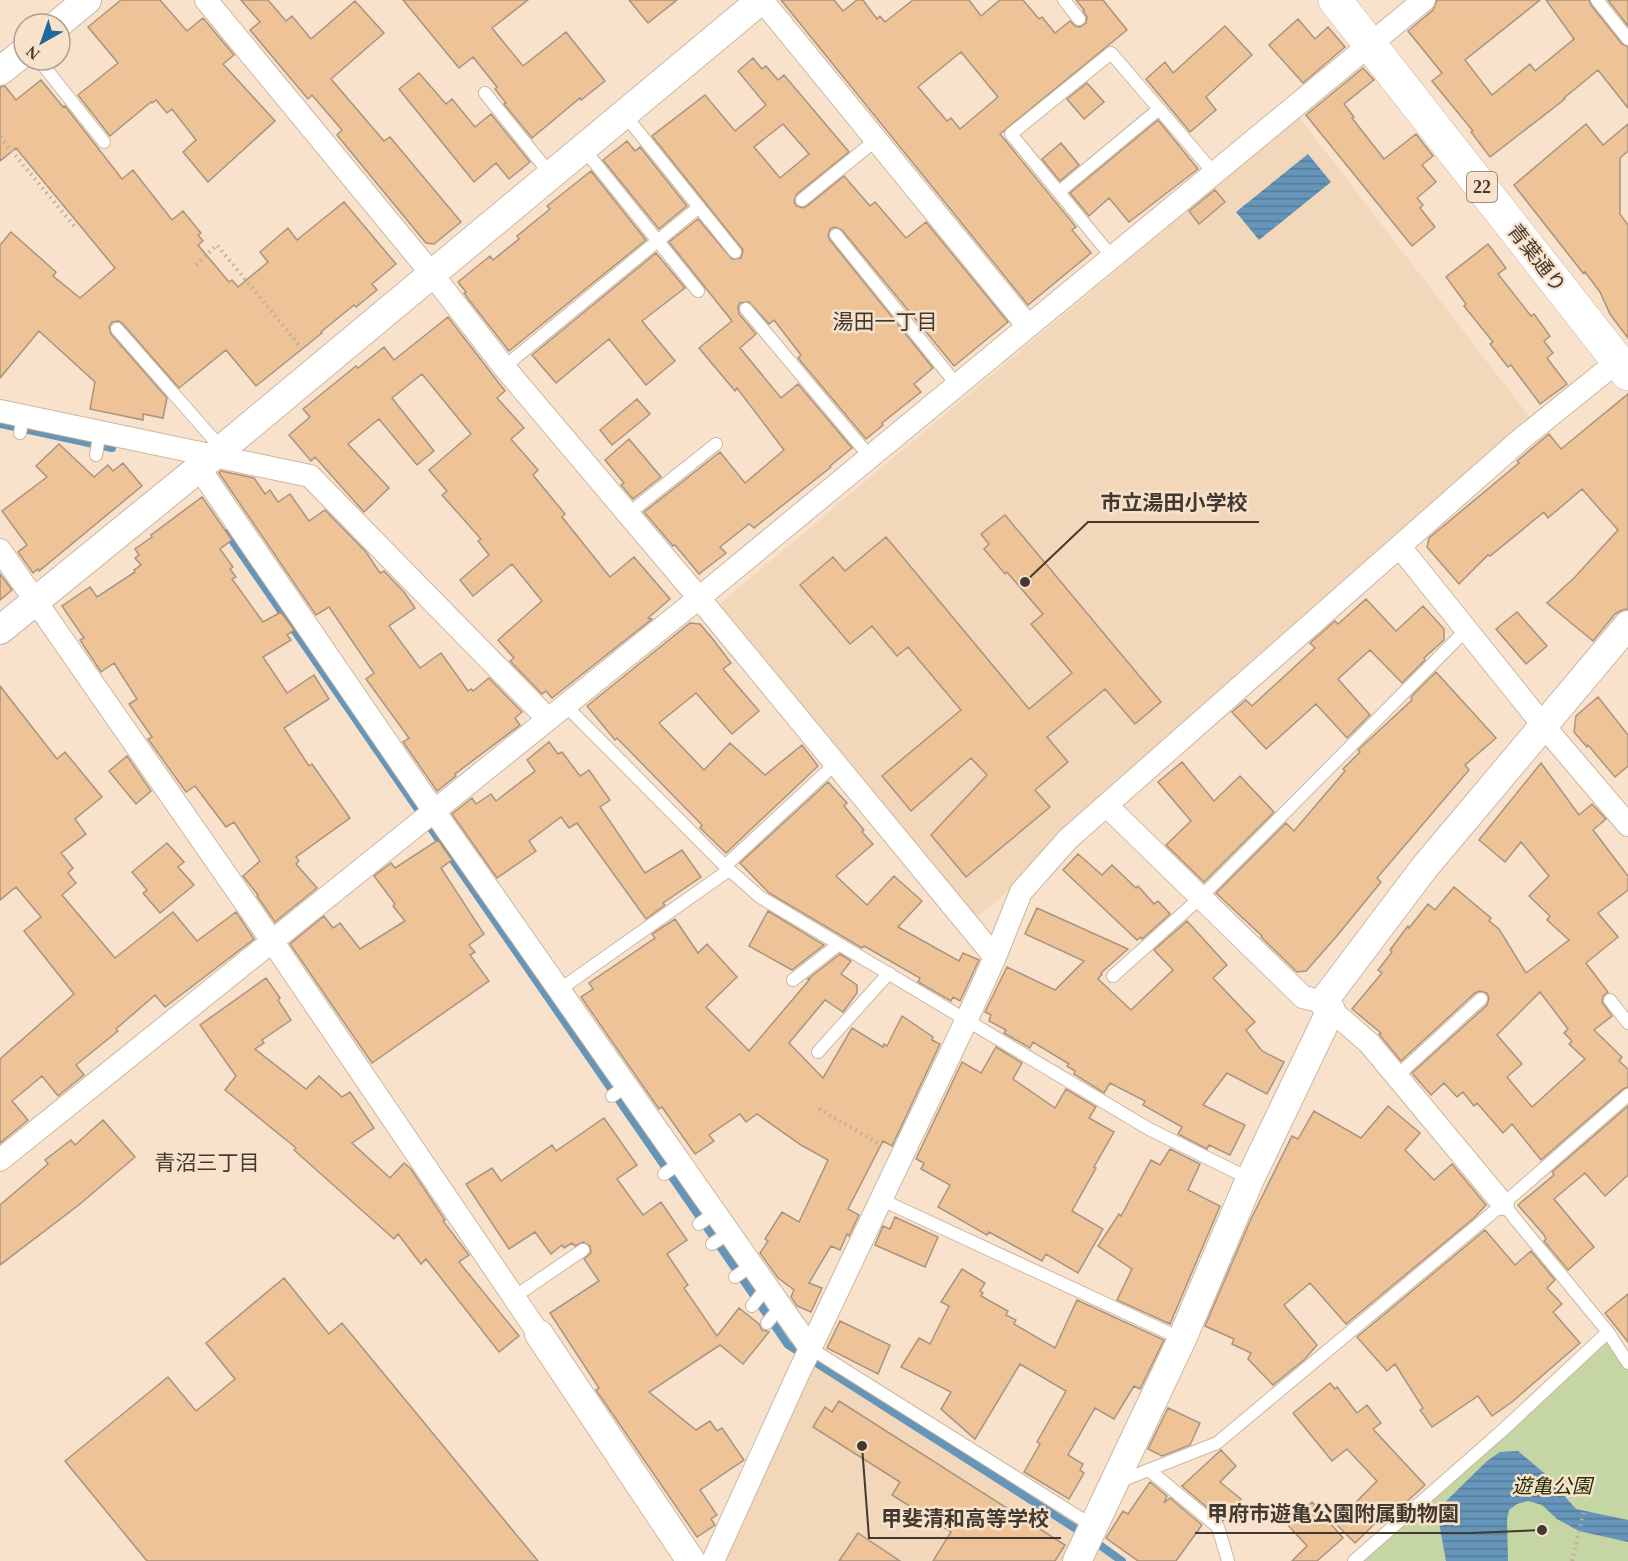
<svg xmlns="http://www.w3.org/2000/svg" width="1628" height="1561" font-family="'Times New Roman','Noto Sans JP',serif">
<defs>
<pattern id="water-rules" width="6" height="5" patternUnits="userSpaceOnUse" patternTransform="scale(1.5)"><rect width="6" height="5" fill="#6695ba"/><path d="M0 2.5h6" fill="none" stroke="#567b98"/></pattern>
</defs>
<rect width="100%" height="100%" fill="#f8e2cb"/>
<path fill="#f2d7ba" d="M1299,117L1531,419L1107,806L980,915L970,920L711,611Z
M816,1363L1076,1529L1062,1561H724Z
M1100,1544L1122,1561H1091Z"/>
<path fill="#c5d5a3" d="M1608,1332L1628,1363V1561H1354Z"/>
<path fill="url(#water-rules)" d="M1308,154L1331,182L1259,240L1236,212Z
M1518,1451L1544,1473L1576,1509L1628,1520V1542L1579,1531L1557,1519L1542,1505L1528,1501L1517,1504L1509,1510L1507,1520L1508,1561H1446L1438,1517L1443,1504L1487,1461L1500,1452Z"/>
<g fill="none" stroke-linecap="round" stroke-linejoin="round">
<path stroke="#6695ba" stroke-width="8" d="M0,424L112,448
M227,533L788,1345L1084,1534
M1094,1541L1122,1561"/>
</g>
<path fill="#edc397" stroke="#a9947f" stroke-width="1.5" fill-rule="evenodd" d="M121,0H160L187,31L203,18L234,55L223,64L275,121L208,182L183,152L196,140L172,109L167,113L156,100L152,103L151,102L110,136L78,95L118,63L88,27Z
M241,0H268L286,21L292,16L311,39L355,1L384,33L331,79L384,141L390,137L461,222L434,244L426,243L337,135L342,130L312,95L308,99L250,30L260,22Z
M403,0H528L492,28L523,66L566,32L605,81L581,100L580,98L532,138L504,104L506,103L495,89L497,87L473,57L459,68Z
M629,0H677L648,23Z
M781,0H834L843,11L857,0H863L877,19L880,16L885,22L913,0H969L981,16L1000,0H1023L1039,19L1042,17L1055,33L1070,21L1075,26L1080,27L1086,23L1087,17L1083,11L1084,10L1076,0H1103L1127,30L1000,134L1076,227L1072,230L1091,253L1028,305ZM961,52L998,97L960,129L951,118L947,121L918,87Z
M1437,0H1540L1465,60L1492,95L1530,64L1535,71L1574,39L1546,0H1589L1591,5L1622,44L1628,47V108L1598,70L1564,98L1565,99L1490,157L1471,132L1473,131L1432,81L1442,73L1408,31L1433,10Z
M1608,0H1628V26Z
M1298,19L1315,39L1328,27L1345,47L1303,83L1269,45Z
M1225,26L1252,55L1206,97L1216,110L1190,132L1146,79L1165,62L1173,73Z
M753,58L762,69L766,66L778,80L784,75L849,152L797,194L794,201L796,206L803,208L807,206L844,176L870,206L875,202L906,238L926,222L1008,322L954,366L842,230L835,227L830,229L828,236L830,240L933,368L914,384L921,392L882,423L883,425L866,439L798,358L801,355L774,320L769,324L749,302L740,303L738,307L739,314L756,334L740,348L781,398L798,384L852,448L830,466L831,467L754,528L749,524L720,547L726,553L699,574L675,545L673,546L644,512L720,452L745,483L784,450L737,388L735,391L699,348L732,321L669,242L698,219L732,259L741,258L743,250L652,136L705,95L735,131L766,105L738,71ZM783,124L809,154L780,178L754,147Z
M1363,68L1374,80L1344,104L1354,117L1352,118L1384,159L1416,134L1433,156L1422,165L1436,182L1417,198L1423,205L1420,208L1435,227L1412,246L1306,115Z
M419,73L446,104L452,99L475,127L491,114L530,162L509,179L496,163L474,182L399,89Z
M41,80L63,107L65,106L122,179L133,170L172,220L183,211L201,233L198,235L203,241L198,245L229,282L232,280L238,287L268,262L260,252L288,228L297,240L344,202L396,264L372,284L377,290L356,307L354,305L321,332L322,333L256,386L226,350L179,388L123,324L119,321L112,322L109,327L111,334L167,398L163,418L143,414V420L90,409L95,382L39,331L0,378V245L11,232L56,272L53,276L80,298L115,268L16,148L0,161V87L5,86L16,100Z
M1087,83L1104,102L1084,119L1067,99Z
M1158,120L1198,169L1129,222L1109,198L1089,216L1070,193Z
M1586,124L1603,145L1628,124V151L1620,158V214L1628,225V338L1610,314L1600,292L1585,272L1583,273L1514,185Z
M627,141L635,151L640,147L687,206L659,229L603,160Z
M1061,143L1079,165L1060,181L1042,159Z
M591,171L646,240L509,351L469,300L464,293L466,292L458,282L490,256L493,260L519,239L517,236L550,209L547,206Z
M1215,190L1225,202L1199,224L1189,211Z
M1488,244L1506,268L1498,274L1531,316L1534,314L1550,336L1544,341L1553,353L1547,358L1567,384L1540,404L1511,365L1508,367L1490,344L1493,342L1464,306L1466,304L1446,277Z
M656,253L685,288L642,321L675,361L646,385L609,339L556,383L532,355Z
M448,317L505,391L497,398L524,428L511,439L538,470L533,475L565,514L562,517L610,577L634,557L670,599L648,618L652,619L552,698L546,691L542,694L510,661L514,658L498,640L542,601L512,564L473,596L460,580L489,555L478,541L481,539L442,495L447,491L429,470L471,434L422,374L392,398L434,451L417,465L379,419L348,444L389,488L364,512L315,457L311,461L289,435L310,417L303,409L356,366L358,368L384,347L394,360Z
M1628,394V609L1622,610L1615,614L1593,641L1547,603L1575,577L1618,530L1582,489L1548,518L1544,512L1490,556L1488,555L1459,584L1427,547L1429,538L1519,463L1517,461L1549,434L1561,449Z
M637,399L650,414L612,445L600,430Z
M629,439L661,477L633,499L621,485L624,483L605,460Z
M59,444L94,477L108,465L113,471L123,463L142,486L39,571L38,569L33,573L18,552L27,545L2,511L47,477L36,466Z
M221,471L254,478L265,494L270,490L278,502L290,494L309,521L325,510L366,552L380,573L384,571L404,592L415,608L389,626L420,668L441,653L468,691L471,689L473,691L489,678L522,712L515,718L520,725L455,774L456,776L437,791L403,742L409,738L366,679L374,673L329,607L316,615L219,473Z
M202,497L232,540L220,549L233,567L230,569L236,577L232,579L263,622L281,612L294,630L287,635L291,640L263,657L287,693L314,675L329,699L284,728L309,766L312,764L350,818L296,857L299,861L296,864L317,888L275,922L257,896L258,895L243,876L260,861L234,822L226,827L195,786L186,792L148,739L152,737L129,704L137,699L114,663L101,672L80,640L84,638L62,606L90,587L97,597L135,572L134,570L141,565L135,558L139,555L135,549L152,537L151,535Z
M1005,515L1161,702L1135,724L1105,689L1047,737L1068,762L1035,790L1050,807L966,877L931,835L987,775L971,758L911,811L882,776L961,710L908,647L897,656L872,626L850,644L800,585L833,557L845,571L886,537L1029,709L1072,673L1031,624L1043,614L1007,572L1005,574L984,549L989,544L981,534Z
M0,574L12,590L0,600Z
M1366,599L1396,631L1423,606L1444,629V640L1424,658L1425,660L1402,683L1370,650L1338,679L1370,715L1347,738L1316,704L1266,749L1232,712L1246,700L1252,706L1315,648L1310,643L1335,621L1338,624Z
M1517,612L1547,646L1526,664L1496,629Z
M690,623L700,624L712,638L731,663L723,669L759,711L732,734L696,693L659,723L704,770L730,743L765,775L802,745L818,766L726,853L700,828L702,825L617,738L615,740L587,706Z
M1436,672L1496,738L1465,765L1469,770L1377,878L1381,882L1336,937L1306,971L1297,972L1261,937L1262,936L1216,893L1286,823L1294,831L1345,771L1343,769L1360,752L1358,750L1412,700L1411,698L1413,695Z
M0,686L57,759L65,752L102,797L75,819L86,834L61,853L73,868L68,873L76,883L62,895L115,958L173,912L197,941L236,912L254,939L165,1007L155,995L116,1029L118,1031L76,1065L84,1075L58,1096L42,1076L12,1101L28,1120L0,1143V1059L74,994L24,931L41,917L16,887L0,900Z
M1598,697L1628,735V766L1615,777L1588,745L1587,747L1574,732L1576,716Z
M549,742L558,754L562,752L580,776L589,770L610,800L600,807L645,873L682,850L701,877L663,903L665,905L646,919L577,823L569,828L561,817L529,841L536,851L497,878L452,814L472,798L476,804L491,794L496,801L535,771L527,760Z
M127,756L151,791L136,804L109,771Z
M1182,762L1214,801L1240,776L1274,812L1204,882L1166,845L1191,821L1158,782Z
M1541,763L1579,815L1592,804L1606,819L1593,830L1628,876V890L1598,913L1618,937L1586,963L1608,992L1603,996L1602,1002L1612,1016L1594,1030L1622,1057L1619,1061L1628,1069V1087L1623,1089L1541,1160L1512,1124L1503,1133L1477,1103L1474,1106L1463,1092L1457,1097L1444,1083L1431,1095L1412,1073L1487,1005L1489,998L1487,993L1480,991L1475,993L1401,1061L1379,1034L1381,1033L1352,1009L1382,973L1378,970L1392,952L1390,950L1408,926L1409,928L1428,904L1435,910L1454,887L1491,918L1489,921L1499,929L1526,973L1569,940L1547,920L1550,916L1529,896L1549,876L1521,842L1505,862L1479,840ZM1540,992L1568,1029L1564,1033L1572,1041L1569,1044L1585,1059L1532,1107L1507,1077L1522,1064L1497,1035Z
M828,782L847,803L844,806L864,830L862,832L873,844L836,876L867,905L894,876L922,901L898,927L959,961L963,953L979,960L960,1001L953,997L951,1001L918,982L920,978L864,946L862,948L769,893L740,863Z
M438,840L452,860L441,868L484,934L469,945L475,952L470,955L489,981L372,1063L290,944L324,916L333,928L340,923L360,949L405,921L393,906L395,904L374,876L391,863L395,868Z
M167,843L184,862L178,867L194,885L160,913L143,893L147,890L132,872Z
M1078,854L1102,875L1112,865L1136,888L1138,886L1154,904L1158,901L1170,914L1142,939L1141,937L1137,940L1063,870Z
M1037,908L1128,949L1101,973L1102,974L1098,979L1131,1010L1173,970L1154,950L1187,921L1227,965L1213,978L1255,1022L1246,1030L1262,1051L1284,1062L1267,1094L1227,1073L1203,1105L1245,1125L1230,1155L1209,1145L1207,1149L1178,1134L1182,1127L1143,1105L1145,1101L1110,1083L1104,1093L1074,1074L1075,1071L1067,1066L1069,1064L1033,1042L1030,1048L1004,1033L1006,1030L989,1021L991,1015L985,1012L1007,967L1055,990L1084,961L1025,934Z
M768,911L824,945L792,970L749,946Z
M675,919L698,953L707,944L737,977L706,1007L749,1051L810,979H808L840,954L851,961L841,974L857,985V993L843,1012L825,1000L789,1043L823,1078L852,1028L883,1047L884,1044L887,1046L902,1016L933,1037L932,1040L940,1044L892,1146L883,1141L848,1209L859,1215L849,1236L847,1234L840,1250L831,1246L809,1283L822,1288L811,1312L797,1306L791,1297L794,1290L778,1278L760,1253L768,1241L765,1239L782,1212L799,1222L828,1160L801,1145L757,1114L746,1122L740,1114L709,1135L714,1141L695,1154L662,1107L659,1109L581,997L593,989L589,983L655,938L652,934Z
M266,978L280,998L278,1000L291,1020L262,1040L264,1043L255,1049L306,1089L319,1076L342,1097L350,1092L374,1128L352,1143L390,1178L404,1163L411,1169L445,1220L443,1221L469,1255L459,1262L519,1336L499,1352L426,1259L421,1264L398,1234L394,1239L294,1150L296,1148L225,1090L236,1076L200,1025Z
M996,1047L1022,1063L1013,1079L1055,1108L1066,1089L1096,1107L1089,1118L1114,1132L1094,1167L1096,1168L1072,1211L1103,1229L1078,1273L1046,1254L1042,1261L989,1232L987,1235L938,1207L950,1185L921,1169L924,1163L916,1159L962,1062L981,1073Z
M1388,1106L1420,1133L1405,1150L1434,1180L1452,1164L1486,1205L1474,1218L1346,1324L1310,1283L1284,1305L1317,1345L1305,1359L1273,1385L1248,1359L1251,1353L1232,1344L1234,1339L1205,1326L1250,1221L1292,1136L1298,1139L1314,1111L1361,1138Z
M1628,1106V1175L1605,1196L1585,1173L1554,1199L1594,1247L1568,1270L1544,1241L1546,1239L1544,1235L1518,1205L1554,1175L1552,1172Z
M604,1118L637,1165L617,1179L643,1215L661,1202L687,1240L667,1254L688,1285L684,1288L717,1336L739,1308L759,1324L762,1330L769,1332L743,1364L720,1345L649,1392L696,1430L710,1421L717,1431L722,1428L744,1460L700,1490L717,1515L711,1519L715,1525L697,1537L596,1390L599,1388L550,1313L599,1281L584,1259L591,1253L590,1246L583,1242L575,1246L572,1243L564,1248L562,1245L551,1254L535,1232L509,1249L466,1184L492,1168L501,1181L552,1145L556,1151Z
M103,1120L135,1157L80,1204L0,1265V1205L48,1164L45,1160L71,1140L75,1145Z
M1170,1149L1200,1164L1188,1190L1220,1206L1170,1324L1117,1300L1132,1269L1098,1246L1119,1214L1121,1216L1151,1160L1160,1165Z
M895,1217L938,1237L925,1267L875,1245L883,1226L890,1229Z
M1485,1230L1515,1265L1531,1251L1555,1280L1547,1288L1562,1304L1553,1312L1580,1343L1512,1402L1492,1416L1478,1396L1432,1427L1420,1410L1423,1408L1395,1364L1387,1371L1357,1337Z
M962,1269L985,1283L980,1291L983,1293L981,1296L1008,1311L1006,1315L1016,1320L1014,1324L1055,1348L1077,1300L1164,1340L1140,1389L1134,1386L1114,1419L1095,1408L1068,1455L1083,1464L1080,1470L1084,1473L1069,1499L1024,1472L1040,1444L1037,1442L1066,1391L1020,1364L975,1439L941,1409L951,1392L901,1367L919,1338L930,1344L949,1306L941,1302Z
M284,1278L329,1334L342,1323L538,1561H147L65,1461L168,1377L196,1411L235,1379L206,1343Z
M1628,1294V1342L1605,1313Z
M840,1321L890,1345L878,1374L827,1348Z
M1330,1383L1335,1389L1337,1387L1357,1413L1367,1405L1381,1423L1373,1429L1425,1485L1401,1507L1397,1502L1355,1543L1335,1523L1377,1481L1347,1449L1332,1461L1293,1413Z
M839,1401L1065,1545L1055,1561H933L951,1532L892,1495L900,1482L813,1427L825,1407L832,1412Z
M1168,1408L1200,1423L1190,1445L1162,1456L1148,1449Z
M1221,1450L1236,1466L1220,1482L1241,1499L1223,1521L1182,1486Z
M1150,1482L1167,1496L1164,1503L1170,1498L1202,1525L1176,1561H1138L1106,1538L1123,1511L1128,1514Z
M1312,1502L1343,1538L1317,1561H1292L1307,1546L1287,1524Z
M858,1533L900,1561H839Z"/>
<g fill="none" stroke-linecap="round" stroke-linejoin="round">
<defs>
<path id="service" d="M1064,0L1079,19
M1597,0L1628,39
M39,60L104,142
M485,93L551,175
M624,114L735,252
M583,148L698,291
M1059,192L1159,109
M802,200L876,140
M836,235L957,385
M1112,257L1011,134L1111,53L1214,173
M746,309L870,457
M117,329L222,449
M504,367L699,207
M20,433L23,416
M96,455L100,431
M628,514L716,444
M565,705L725,866L760,897L1149,1129L1250,1179
M725,866L835,764
M1113,976L1200,898L1466,630
M793,980L839,944
M559,990L729,870
M1610,1000L1628,1023
M818,1052L889,973
M1397,1076L1481,999
M612,1096L626,1086
M664,1174L680,1163
M882,1200L1182,1339
M1503,1204L1608,1332L1628,1363
M699,1224L715,1213
M712,1244L729,1233
M735,1277L752,1265
M514,1297L583,1250
M752,1306L767,1287
M767,1323L781,1306
M810,1348L1093,1526
M1149,1470L1218,1527L1228,1561
M1118,1482L1217,1443L1503,1204L1628,1095
M1354,1561L1504,1429L1608,1332"/>
<path id="minor" d="M206,0L432,274L504,367L699,598L995,957
M762,0L1028,326
M0,411L310,476L548,719
M199,468L434,811L810,1348
M1400,547L1543,725L1628,825
M0,550L272,941L539,1334
M1107,806L1303,997L1323,1002
M1331,1010L1369,1043L1503,1204
M0,1160L699,598L1424,0
M713,1561L799,1372L967,1019L995,957L1021,892L1068,839L1520,440L1618,361"/>
<path id="tertiary" d="M58,24L87,0
M0,71L24,52
M0,630L199,468L761,0
M539,1334L691,1561
M1077,1561L1182,1339L1250,1179L1331,1010L1323,1002L1424,868L1628,625"/>
<path id="primary" d="M1335,0L1628,374"/>
</defs>
<use href="#service" stroke="#cdb7a1" stroke-width="14"/>
<use href="#minor" stroke="#cdb7a1" stroke-width="24"/>
<use href="#tertiary" stroke="#cdb7a1" stroke-width="30"/>
<use href="#primary" stroke="#cdb7a1" stroke-width="34"/>
<path stroke="#beac9a" stroke-width="4" stroke-dasharray="1.5 4.5" stroke-linecap="butt" d="M0,137L75,227
M196,265L217,245L303,350
M819,1109L881,1145
M1572,1561L1584,1510"/>
<use href="#service" stroke="#fff" stroke-width="12"/>
<use href="#minor" stroke="#fff" stroke-width="22"/>
<use href="#tertiary" stroke="#fff" stroke-width="28"/>
<use href="#primary" stroke="#fff" stroke-width="33"/>
</g>
<g text-anchor="middle" dominant-baseline="central" stroke-width="5" stroke-linejoin="round" paint-order="stroke">
<rect fill="#f8e2cb" stroke="#796c5e" stroke-width="1.5" x="1467" y="172" width="30" height="30" rx="4.5"/>
<g font-size="18" font-weight="bold" fill="#423930">
<text x="1482" y="187">22</text>
</g>
<g font-size="20" fill="#423930" stroke="#f8e2cb">
<text transform="translate(1537 258) rotate(52)">青葉通り</text>
</g>
<g font-size="20" font-style="italic" fill="#242d04" stroke="#f8e2cb">
<text x="1552" y="1486">遊亀公園</text>
</g>
<g font-size="21" fill="#423930" stroke="#f8e2cb">
<text x="885" y="322">湯田一丁目</text>
<text x="207" y="1163">青沼三丁目</text>
</g>
</g>
<path fill="none" stroke="#423930" stroke-width="2" d="M1025 582L1088 522H1259M1542 1530L1471 1533H1195M862 1446L869 1538H1061"/>
<g fill="#423930" stroke="#f8e2cb" stroke-width="2">
<circle cx="1025" cy="582" r="6"/>
<circle cx="1542" cy="1530" r="6"/>
<circle cx="862" cy="1446" r="6"/>
</g>
<g font-size="21" text-anchor="middle" font-weight="bold" fill="#423930" stroke="#f8e2cb" stroke-width="5" stroke-linejoin="round" paint-order="stroke">
<text x="1174" y="510">市立湯田小学校</text>
<text x="1333" y="1521">甲府市遊亀公園附属動物園</text>
<text x="965" y="1526">甲斐清和高等学校</text>
</g>
<g transform="translate(42 42) rotate(220)"><circle r="28" fill="#f8e2cb" stroke="#af9e8d" stroke-width="1.5"/>
<path d="M0-4.5L10 22L0 15L-10 22Z" fill="#1f699c"/>
<text y="-9" font-size="16" font-weight="bold" text-anchor="middle" fill="#423930">N</text>
</g>
</svg>
